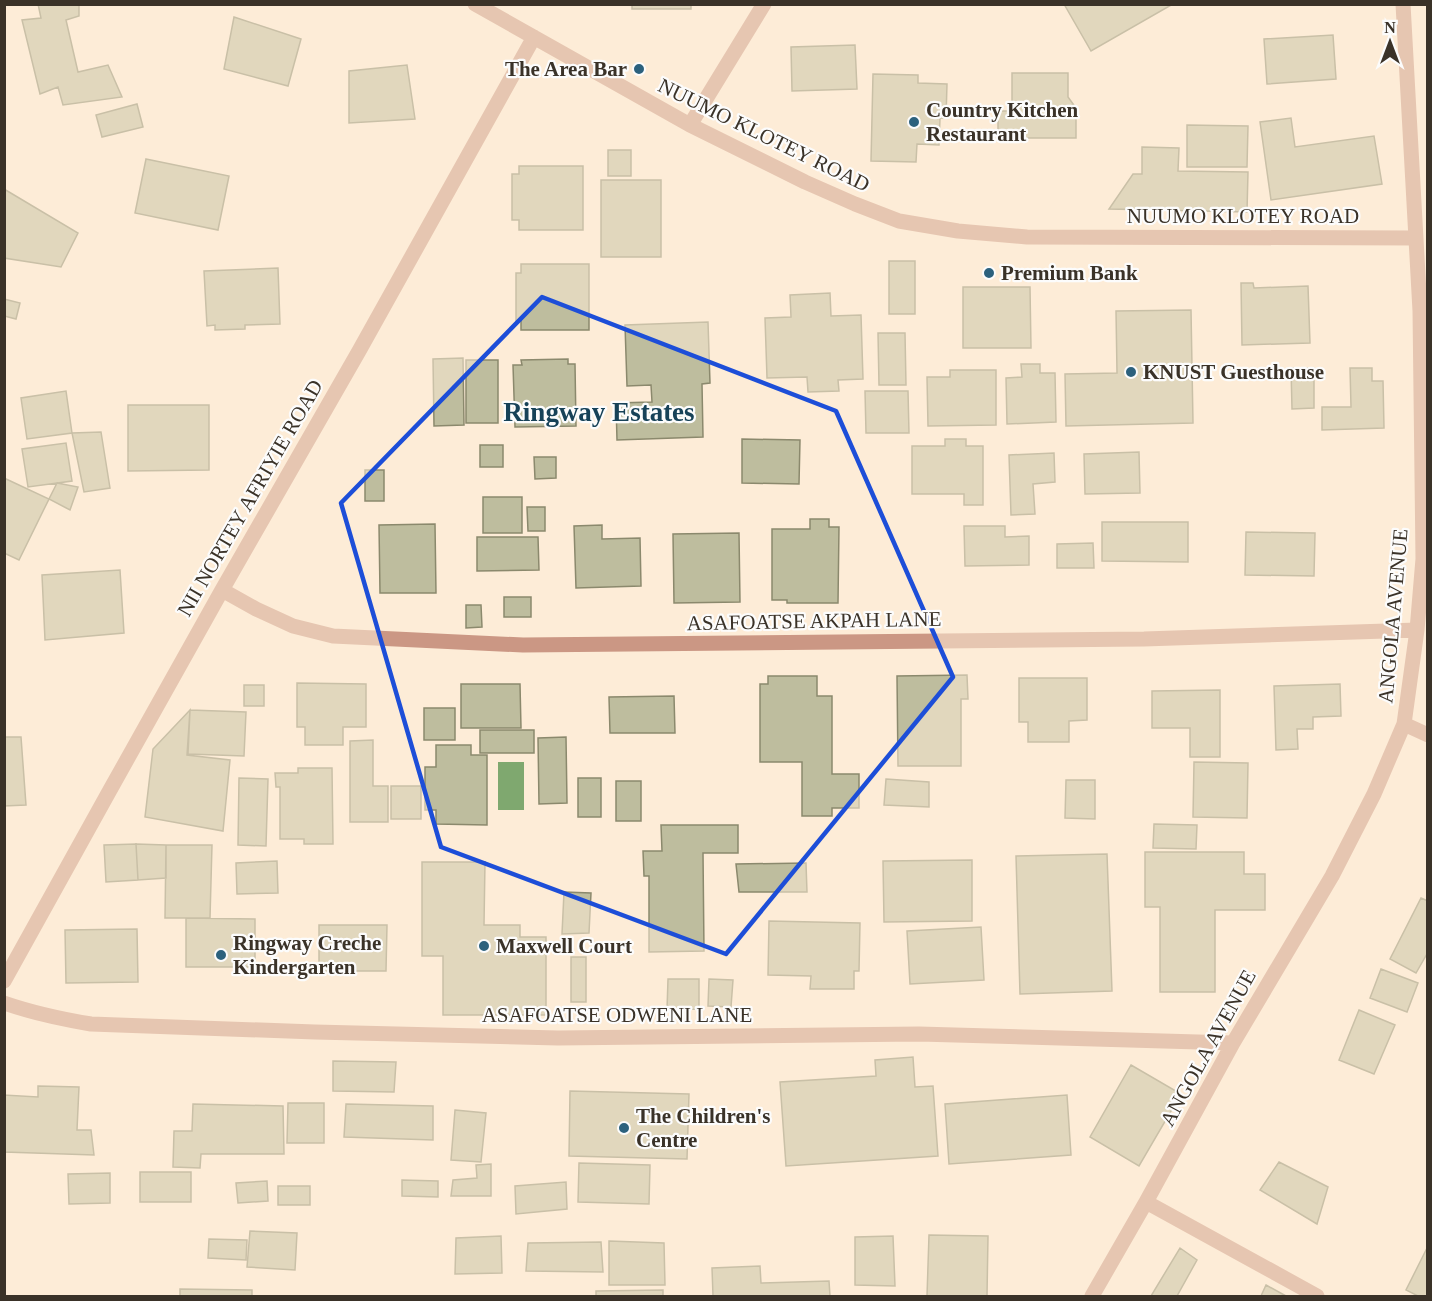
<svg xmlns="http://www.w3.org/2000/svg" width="1432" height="1301" font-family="'Times New Roman',serif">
<rect width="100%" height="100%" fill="#fdecd7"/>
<path fill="#7fa86f" d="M498,762H524V810H498Z"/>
<path fill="#bebd9e" stroke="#8b896d" stroke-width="1.5" d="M38,4H79V16L66,20L78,72L108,65L122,97L63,105L58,87L40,94L22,20L41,18Z
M632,4H691V9H632Z
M1064,4H1173L1091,51Z
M234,17L301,39L288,86L224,69Z
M1333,35L1336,79L1267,84L1264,39Z
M855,45L857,89L792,91L791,47Z
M407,65L415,119L349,123V71Z
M1012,73H1068V97L1076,108V138H1016V132H998V111H1012Z
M873,74L918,75V83L947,84L946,118H940L939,145L917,144L916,162L871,161Z
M137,104L143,127L102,137L96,115Z
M1291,118L1295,147L1374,136L1382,184L1271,200L1260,122Z
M1187,125L1248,126L1247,167H1187Z
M1142,147L1179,148L1178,171L1248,172L1247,212L1109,209L1133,174H1142Z
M608,150H631V176H608Z
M146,159L229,176L218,230L135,213Z
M519,166H583V230H519V220H512V174H519Z
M601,180H661V257H601Z
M4,189L78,233L61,267L4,258Z
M889,261H915V314H889Z
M521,264H589V330H521V321H516V273H521Z
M278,268L280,324L245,325V329L215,330V325L207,326L204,271Z
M1241,283H1253L1254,288L1308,286L1310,343L1242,345Z
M963,287H1030L1031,348H963Z
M830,293L831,316L861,315L863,379L838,380L839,391L808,392L807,377L767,378L765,318L791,317L790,295Z
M4,299L20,303L16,319L4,316Z
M1191,310L1193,423L1066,426L1065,374L1117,373L1116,311Z
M708,322L710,383L702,384L703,437L617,440L616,403L652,402L651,385L627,386L625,325Z
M878,333H905L906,385H879Z
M463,358L464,425L434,426L433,359Z
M568,359V364H575L576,426L515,427L513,365H522L521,360Z
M466,360H498V423H466Z
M1021,364H1040V373H1055L1056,422L1007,424L1006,378L1022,377Z
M1291,368H1314V408L1292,409Z
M1350,368H1372V381H1383L1384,428L1322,430V407H1351Z
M950,370H996V425L928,426L927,377H950Z
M66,391L72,433L27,439L21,398Z
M865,391H908L909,433H866Z
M128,405H209V470L128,471Z
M101,432L110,488L84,492L72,433Z
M742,439L800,440L799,484L742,483Z
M945,439H966V446H983V505H964V494H912V446H945Z
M66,443L72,481L28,487L22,449Z
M480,445H503V467H480Z
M1139,452L1140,493L1085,494L1084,454Z
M1054,453L1055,482L1033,484L1035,514L1011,515L1009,455Z
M534,457H556V478L535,479Z
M365,470H384V501H365Z
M4,478L49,499L19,560L4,553Z
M57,483L78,487L70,510L49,499Z
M483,497H522V533H483Z
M527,507H545V531H528Z
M810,519H829V527H839L838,603H787V600H772V529H810Z
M1102,522H1188V562L1102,561Z
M435,524L436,593H380L379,525Z
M602,525V539L640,538L641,586L576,588L574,526Z
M964,526H1005V537L1029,536V565L965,566Z
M1246,532L1315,533L1314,576L1245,575Z
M739,533L740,602L674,603L673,534Z
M477,537H538L539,570L477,571Z
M1093,543L1094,568H1057V544Z
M120,570L124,633L45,640L42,575Z
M504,597H531V617H504Z
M466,605H481L482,627L466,628Z
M967,675L968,699H961V766H898L897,676Z
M768,676H817V696H832V774H859V808H832V816H802V762H760V684H768Z
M1019,678H1087V720L1069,721V742H1028V722H1019Z
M297,683L366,684V727H343V745H305V727H297Z
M461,684H520L521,728H461Z
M1340,684L1341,716L1313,717V729H1297L1298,749L1276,750L1274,686Z
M244,685H264V706H244Z
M1220,690V757H1190V728H1152V691Z
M674,696L675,733H610L609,697Z
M424,708H455V740H424Z
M190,710L187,755L230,760L223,831L145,817L153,749Z
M190,710L246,712L244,756L188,754Z
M480,730H534V753H480Z
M4,737H21L26,805L4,806Z
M566,737L567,803L539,804L538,738Z
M373,740V786H388V822H350V741Z
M436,745H471V755H487V825L436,824V810H425V767H436Z
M1194,762L1248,763L1247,818L1193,817Z
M298,768H332L333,844H304V839H280V787H276L275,773H298Z
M239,778L268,779L266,846L238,845Z
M578,778H601V817H578Z
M886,779L929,782V807L884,805Z
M1066,780H1095V819L1065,818Z
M616,781H641V821H616Z
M391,786H421V819H391Z
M1154,824L1197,825L1196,849L1153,848Z
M661,825H738V853H703L704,951L649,952V876H644L643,851H662Z
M136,844L166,845V878L138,880Z
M136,844L138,880L106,882L104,845Z
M166,845H212L210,918H165Z
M1145,852H1244V874H1265V910H1215V992H1160V907H1145Z
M1107,854L1112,991L1020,994L1016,856Z
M972,860V921L884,922L883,861Z
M277,861L278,893L237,894L236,863Z
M422,862H485L484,925H520V937H546V1015H443V956H422Z
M806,863L807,892H739L736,864Z
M564,892L591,893L589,933L562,934Z
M1421,898L1428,901V952L1416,973L1390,959Z
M186,918L255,919V967H186Z
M769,921L860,923L859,971H854V989H810L811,976L768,975Z
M319,925H387L386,971H319Z
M981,927L984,980L910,984L907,931Z
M137,929L138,982L66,983L65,930Z
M571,957H586V1002H571Z
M1381,969L1418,983L1407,1012L1370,998Z
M668,979H699V1009L667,1010Z
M709,979L733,980L731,1007L708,1006Z
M1359,1010L1395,1025L1374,1074L1339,1060Z
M913,1057L915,1087L933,1086L938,1156L786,1166L780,1082L876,1076L875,1060Z
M333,1061L396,1062L394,1092L333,1091Z
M1131,1065L1181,1094L1139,1166L1090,1137Z
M38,1086L79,1087L77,1130H91L94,1155L4,1152V1095L38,1097Z
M570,1091L689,1094L687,1159L569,1156Z
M1067,1095L1071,1155L949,1164L945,1104Z
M288,1103H324V1143H287Z
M193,1104L283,1106L284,1154H201L200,1168L173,1167L174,1131H192Z
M346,1104L433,1106V1140L344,1137Z
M455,1110L486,1113L481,1162L451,1160Z
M1279,1162L1328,1187L1317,1224L1260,1190Z
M579,1163L650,1165L649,1204L578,1202Z
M491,1164V1196H451L453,1180L477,1178L476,1165Z
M140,1172H191V1202H140Z
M110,1173V1203L69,1204L68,1174Z
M402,1180L438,1181V1197L402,1196Z
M267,1181L268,1201L238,1203L236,1183Z
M566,1182L567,1209L516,1214L515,1186Z
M278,1186H310V1205H278Z
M250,1231L297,1233L295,1270L247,1267Z
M929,1235L988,1236L987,1296H927Z
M501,1236L502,1273L455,1274L456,1238Z
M893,1236L895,1286L855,1285V1237Z
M209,1239L247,1240L246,1260L208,1258Z
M609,1241L664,1243L665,1285H609Z
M601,1242L603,1272L526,1271L528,1243Z
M1428,1246V1296H1418L1406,1290Z
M1180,1248L1197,1260L1177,1296H1151Z
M760,1266L761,1283L829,1281L830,1296H713L712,1268Z
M1266,1285L1286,1296H1261Z
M180,1289L252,1290V1296H180Z
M663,1290V1296H596V1291Z"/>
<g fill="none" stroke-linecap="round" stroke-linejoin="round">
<path stroke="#cb9784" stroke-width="15" d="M475,4L690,125L805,182L855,204L899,221L958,231L1027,237L1416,238
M690,125L764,4
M222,590L256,609L293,626L333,636L523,645L1144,639L1417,630
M1404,724L1428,735
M4,981L110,790L222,590L359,351L534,37
M4,1003C33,1013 61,1019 91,1024L315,1032L558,1038L919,1034L1233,1043
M1146,1202L1317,1296
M1092,1296L1146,1202L1233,1043L1332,876L1374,794L1404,724L1417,630L1423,559L1420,311L1403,4"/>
</g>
<path d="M0 0H1432V1301H0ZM542,297L836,411L953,677L726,954L441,847L341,503Z" fill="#fdecd7" fill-opacity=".55" fill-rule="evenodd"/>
<path fill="none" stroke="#1d4ed8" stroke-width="4.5" stroke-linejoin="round" d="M542,297L836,411L953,677L726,954L441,847L341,503Z"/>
<g fill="#2c617d" stroke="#fcfcfc" stroke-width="2">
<circle cx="639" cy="69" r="6"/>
<circle cx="914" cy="122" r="6"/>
<circle cx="989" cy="273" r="6"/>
<circle cx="1131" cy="372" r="6"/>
<circle cx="484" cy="946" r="6"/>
<circle cx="221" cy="955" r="6"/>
<circle cx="624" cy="1128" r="6"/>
</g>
<g text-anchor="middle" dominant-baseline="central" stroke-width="4.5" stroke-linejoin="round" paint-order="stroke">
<g font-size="21" font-weight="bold" fill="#3a3228" stroke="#fcfcfc" text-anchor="start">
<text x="627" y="69" text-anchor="end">The Area Bar</text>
<text x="926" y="110">Country Kitchen<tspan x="926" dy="24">Restaurant</tspan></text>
<text x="1001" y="273">Premium Bank</text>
<text x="1143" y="372">KNUST Guesthouse</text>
<text x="233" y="943">Ringway Creche<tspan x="233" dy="24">Kindergarten</tspan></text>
<text x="496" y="946">Maxwell Court</text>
<text x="636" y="1116">The Children's<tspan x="636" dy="24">Centre</tspan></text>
</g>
<g font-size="21" fill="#3a3228" stroke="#fcfcfc">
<text transform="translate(764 135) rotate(26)">NUUMO KLOTEY ROAD</text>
<text x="1243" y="216">NUUMO KLOTEY ROAD</text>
<text transform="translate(250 498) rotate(-60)">NII NORTEY AFRIYIE ROAD</text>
<text transform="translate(1393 616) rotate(-85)">ANGOLA AVENUE</text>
<text transform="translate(814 621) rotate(-1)">ASAFOATSE AKPAH LANE</text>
<text x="617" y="1015">ASAFOATSE ODWENI LANE</text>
<text transform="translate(1208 1048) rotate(-61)">ANGOLA AVENUE</text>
</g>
<g font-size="27" font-weight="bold" fill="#174258" stroke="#fcfcfc">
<text x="599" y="412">Ringway Estates</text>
</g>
</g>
<rect width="1432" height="1301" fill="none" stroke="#3a3228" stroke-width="12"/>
<g transform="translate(1390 42)" stroke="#fcfcfc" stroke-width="4.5" paint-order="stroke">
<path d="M0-4.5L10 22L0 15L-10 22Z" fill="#3a3228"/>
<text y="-9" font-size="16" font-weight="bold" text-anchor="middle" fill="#3a3228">N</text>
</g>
</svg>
